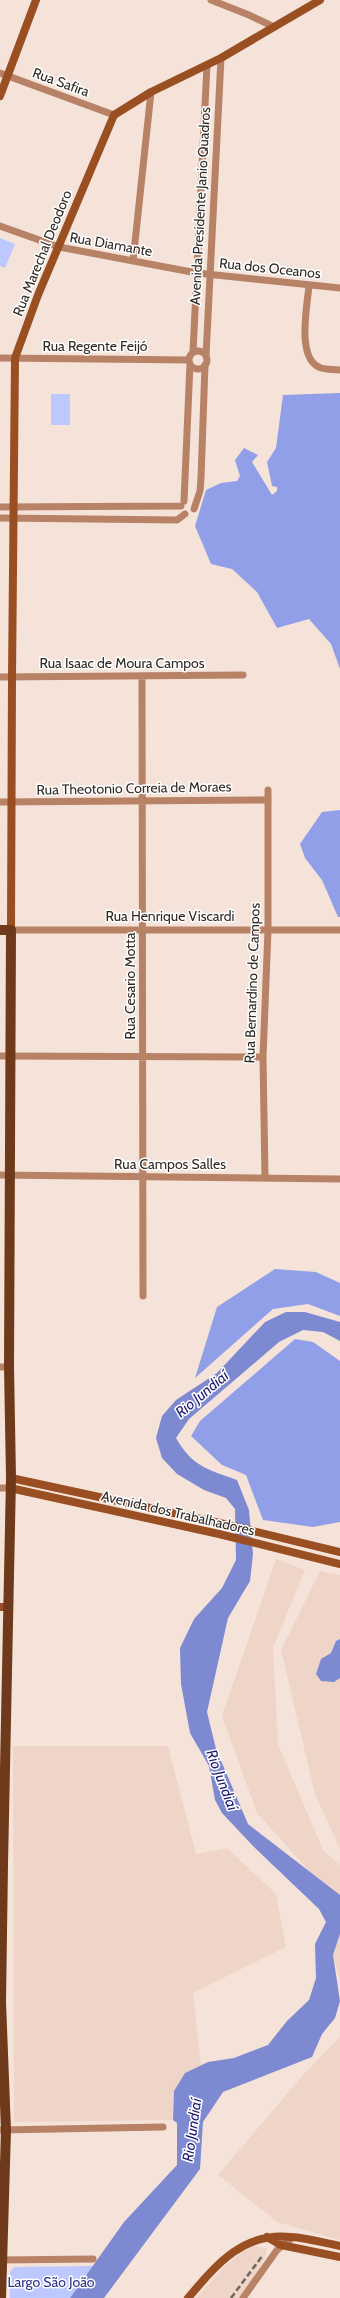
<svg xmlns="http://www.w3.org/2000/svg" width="340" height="2298" font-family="Cabin,sans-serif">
<rect width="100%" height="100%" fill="#f5e3d9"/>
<path fill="#eed5c8" d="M276,1559L305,1570L273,1648L278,1744L323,1850L340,1865V1895L312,1874L257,1813L222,1716Z
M320,1571L340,1575V1849L315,1794L281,1650Z
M13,1746H168L196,1854L227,1848L276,1894L286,1947L193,1993L201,2066L185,2073L174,2091L173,2120L14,2122Z
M340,1934V1979L333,1955Z
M340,2037V2240L277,2222L218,2175L303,2075Z
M256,2246L267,2248L266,2255L254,2279L240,2298H196L222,2269L242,2252Z"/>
<path fill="#bcc8fe" d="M0,238L15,244L5,268L0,266Z
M51,394H70V425H51Z
M93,2266L70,2298H10V2272L14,2267Z"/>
<path fill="#919fe9" d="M340,393V669L331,644L309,619L277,628L257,592L232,569L211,564L195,526L206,490L221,483L237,481L240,476L235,460L244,448L258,455L252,462L272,495L277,491V487L272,486L267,462L276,448L283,395Z
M340,810V917H338L322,880L305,858L300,844L322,812Z
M275,1269L316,1272L340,1283V1316L308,1304L273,1309L195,1378L217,1307Z
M295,1339L313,1342L340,1361V1522L313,1527L263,1520L246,1475L222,1465L191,1436L200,1421Z"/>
<path fill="#7d8ad2" d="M286,1312H305L340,1322V1341L323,1332L303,1330L279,1342L189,1419L176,1438C193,1467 207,1469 237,1480L249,1510L253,1554L250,1581L228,1618L207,1712L216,1749L248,1824L340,1895V1934L333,1955L340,2001L335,2018L322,2034L312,2057L223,2092L203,2122L200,2169L104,2298H70L124,2222L177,2165V2123L173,2120L174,2091L185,2073L208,2062L234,2058L268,2045L287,2021L309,2000L316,1978L315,1944L326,1922L319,1909L253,1846L222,1813L215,1800L209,1766L190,1733L181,1684L180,1648L194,1619L222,1588L236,1560L235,1509L226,1498L204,1490L177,1474L162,1458L156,1438L162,1416L176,1400L217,1373L265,1322Z
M340,1639V1678L334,1682L321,1681L316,1674L321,1659L331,1653L336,1641Z"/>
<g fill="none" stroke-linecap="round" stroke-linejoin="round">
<path stroke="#b78266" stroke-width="7" d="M211,0L249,15L274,27
M0,73L114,115
M0,226L59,247L197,273L340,288
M133,261L151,92
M309,286C307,307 296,360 321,368C327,370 334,369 340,370
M189 360a9 9 0 1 1 18 0a9 9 0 1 1-18 0Z
M193,352L207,65
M206,356L221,58
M0,358L189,360
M184,501L190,364
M0,507L181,506
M194,509L200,491L201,478L205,365
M0,518L177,520L185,514
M142,676L143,1296
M0,677L243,675
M0,802L268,800
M11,930H340
M0,1056L263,1057
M0,1175L340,1179
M265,1177L263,1057L268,930V790
M0,1367H9
M0,1488H10
M0,2130L163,2127
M0,2260L93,2259
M243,2298L277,2250L293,2237"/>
<path stroke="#9a4f22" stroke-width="8" d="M0,96L36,0
M11,930L12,677L15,358L38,295L114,115L151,92L221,58L320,0
M11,1478L224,1524L340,1552
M10,1488L219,1534L340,1564
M0,1607H7
M267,2237L281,2245L340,2257
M188,2298C217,2264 243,2232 291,2237C308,2238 324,2243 340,2246"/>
<path stroke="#6f3a1b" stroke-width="10" d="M0,930H11L9,1367L11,1478L3,1865L1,2002L6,2130L1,2298"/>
<path stroke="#70655f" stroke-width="2.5" stroke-dasharray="6 3" stroke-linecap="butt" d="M231,2298L263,2255"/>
</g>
<g text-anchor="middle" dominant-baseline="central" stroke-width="3" stroke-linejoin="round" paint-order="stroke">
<g font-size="14" fill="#312a26" stroke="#fff">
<text transform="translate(61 82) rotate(20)">Rua Safira</text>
<text transform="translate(200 206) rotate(-87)">Avenida Presidente Janio Quadros</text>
<text transform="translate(111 244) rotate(10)">Rua Diamante</text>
<text transform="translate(42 253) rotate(-68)">Rua Marechal Deodoro</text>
<text transform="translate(270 268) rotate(6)">Rua dos Oceanos</text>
<text x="95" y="346">Rua Regente Feijó</text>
<text x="122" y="663">Rua Isaac de Moura Campos</text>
<text transform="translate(134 788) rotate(-1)">Rua Theotonio Correia de Moraes</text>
<text x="170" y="916">Rua Henrique Viscardi</text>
<text transform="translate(252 983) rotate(-88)">Rua Bernardino de Campos</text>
<text transform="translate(130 986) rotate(-90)">Rua Cesario Motta</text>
<text x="170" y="1164">Rua Campos Salles</text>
<text transform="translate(178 1513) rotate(13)">Avenida dos Trabalhadores</text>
</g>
<g font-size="14" fill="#2f3388" stroke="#fff">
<text x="51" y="2282">Largo São João</text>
</g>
<g font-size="15" font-style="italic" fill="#1e1a6f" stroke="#fff">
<text transform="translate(202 1394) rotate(-40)">Rio Jundiaí</text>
<text transform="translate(222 1780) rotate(69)">Rio Jundiaí</text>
<text transform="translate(192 2130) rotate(-82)">Rio Jundiaí</text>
</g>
</g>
</svg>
